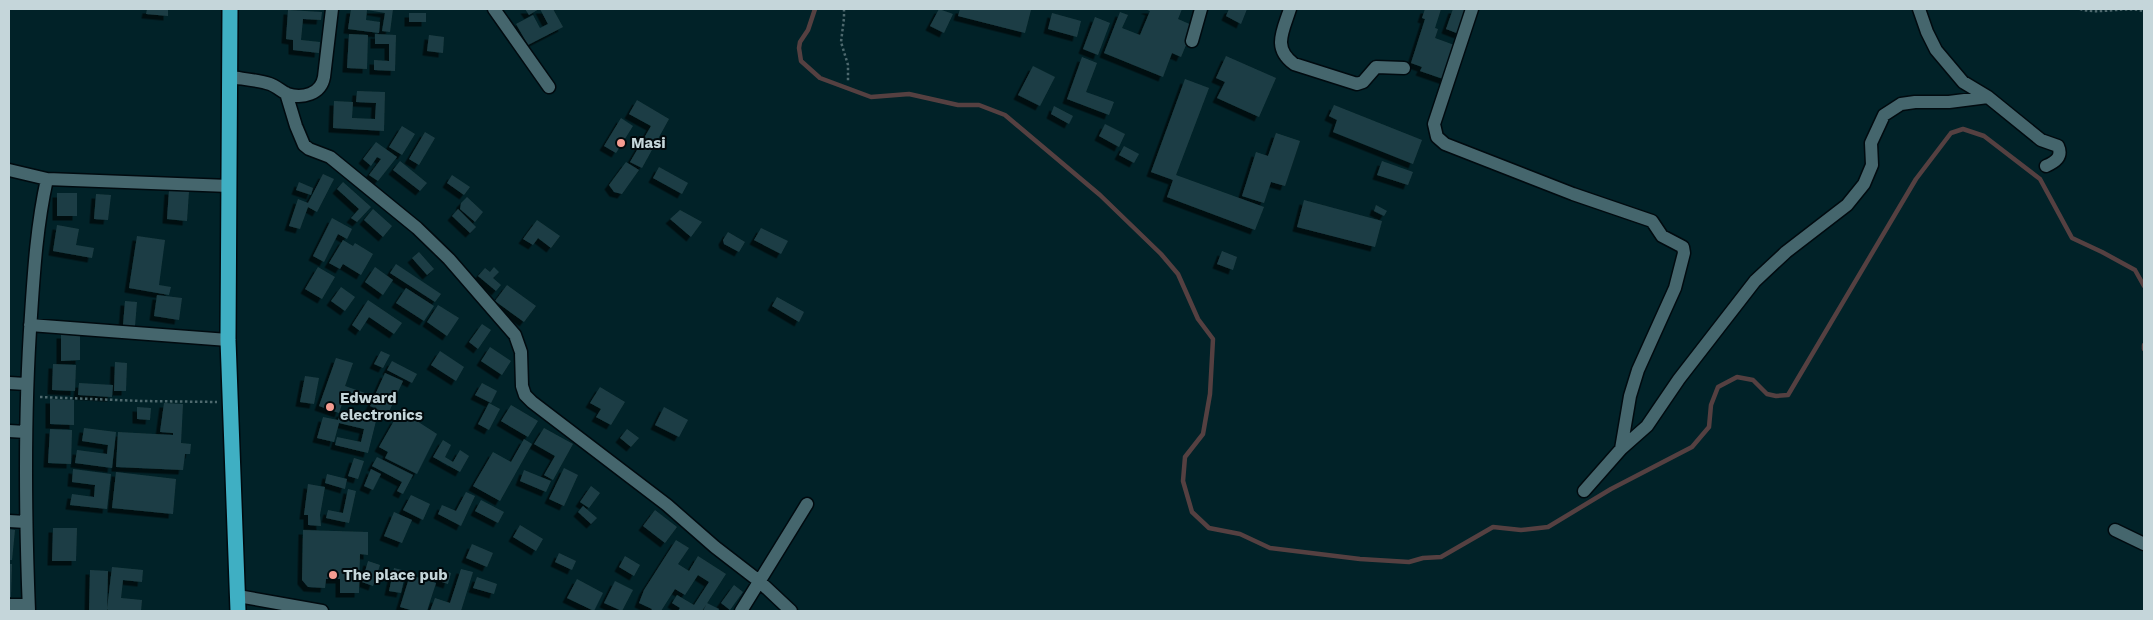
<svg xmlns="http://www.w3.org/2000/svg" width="2153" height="620" font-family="'Work Sans',sans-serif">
<defs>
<filter id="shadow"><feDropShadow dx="-4.5" dy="4.5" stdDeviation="0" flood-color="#0009"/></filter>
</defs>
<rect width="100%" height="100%" fill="#012228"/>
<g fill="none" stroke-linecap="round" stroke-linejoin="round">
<path stroke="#554041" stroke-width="4.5" d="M815,9L808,30L800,42L799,48L801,61L820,78L871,97L909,94L958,105H979L1005,115L1100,195L1161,254L1178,274L1198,319L1213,339L1210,394L1203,434L1185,457L1183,481L1192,512L1209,528L1240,534L1270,548L1360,559L1409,562L1423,558L1441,557L1493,527L1521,530L1548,527L1611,489L1692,447L1709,427L1711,405L1718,387L1737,377L1753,380L1767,394L1776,396L1788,395L1916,179L1951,133L1963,129L1984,136L2040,179L2072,238L2102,252L2135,270L2144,286
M2144,345V349"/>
</g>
<path fill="#1e3e44" filter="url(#shadow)" d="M147,9H168V16L146,14Z
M351,9H393L390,32L382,31L385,13L367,10L366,20L380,22L379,33L348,29Z
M525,9H539L529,15Z
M540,9H553L563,27L528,45L516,24L533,15L540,28L548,24Z
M939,9L953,14L944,33L930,26Z
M960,9H1028L1031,10L1025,33L958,16Z
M1145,9H1182L1178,19L1194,26L1181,57L1172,53L1163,77L1104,53L1120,12L1128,15L1122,28L1140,35L1150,11Z
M1229,9H1247L1241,24L1226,16Z
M1425,9H1441L1435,28L1438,29L1435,38L1457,46L1446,80L1420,71L1422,67L1411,63L1425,19L1422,18Z
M1453,9H1468L1459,34L1446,29Z
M288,10L322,12L321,20L303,19L301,40L320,42L319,53L293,50V40L286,39Z
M409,13H426V22H409Z
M1052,13L1081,21L1077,37L1048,29Z
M1095,17L1110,23L1098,55L1083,49Z
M349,34L368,35L367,69L347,68Z
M375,34L396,35L395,71L374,70V60L389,61V44H375Z
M429,35L444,37L443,53L427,51Z
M1226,56L1276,78L1259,117L1217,98L1225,82L1216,78Z
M1082,57L1097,63L1086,92L1114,102L1109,115L1067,99Z
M1033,66L1055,77L1040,106L1018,95Z
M1185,79L1209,88L1176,175L1264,207L1255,230L1167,197L1173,180L1151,172Z
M357,91L385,92L384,131L333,128L334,101L353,102L352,118L375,119L376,103L356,102Z
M637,100L669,119L642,168L630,162L651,126L629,114Z
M1334,105L1422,140L1413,164L1333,132L1337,120L1329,116Z
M1054,106L1073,116L1069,124L1051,114Z
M621,118L633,126L616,153L604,146Z
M1105,124L1125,134L1119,147L1099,136Z
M402,126L415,134L402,155L389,147Z
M425,132L435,138L419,165L409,159Z
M1276,133L1300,141L1285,186L1271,182L1264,203L1242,196L1256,152L1268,156Z
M376,142L397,157L378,181L369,175L381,159L377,157L371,166L363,159Z
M1124,146L1139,154L1134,163L1119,155Z
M400,161L427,183L420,191L393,170Z
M1382,161L1413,172L1408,185L1377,175Z
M626,162L639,170L622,194L614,192L609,185Z
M659,167L688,183L682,194L653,178Z
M323,174L334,179L317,212L308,207L300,229L289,226L298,199L308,203Z
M452,175L470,187L464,195L447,183Z
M299,182L313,188L311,195L296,190Z
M343,182L371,207L357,222L351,218L359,209L337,189Z
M169,190L189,191L187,221L167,219Z
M57,193H77V216H57Z
M96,194L111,195L108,220L94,219Z
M467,197L483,212L475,222L460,209L461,203Z
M1304,200L1382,221L1375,247L1297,227Z
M1376,205L1387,211L1384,216L1374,211Z
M373,209L392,226L383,237L364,220Z
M458,209L476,227L470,233L452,216Z
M680,210L702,222L691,237L670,219Z
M332,218L352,229L347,239L338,234L324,262L313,256Z
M537,220L560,236L551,248L538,238L533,245L523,239Z
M57,225L79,229L76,245L94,248L92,258L53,251Z
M761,228L788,241L781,254L754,240Z
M728,232L745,242L739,252L724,244L723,240Z
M137,236L165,240L159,285L171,287L169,295L129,288Z
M343,240L353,246L355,243L373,254L361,275L343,264L340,269L329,263Z
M1222,251L1237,257L1233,270L1217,264Z
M419,252L434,269L427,275L412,258Z
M396,264L441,294L435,302L390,273Z
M318,267L335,277L322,299L305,289Z
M375,267L393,280L383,295L365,282Z
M494,267L499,272L493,278L501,285L496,291L478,276L485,268L490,272Z
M507,285L536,306L524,322L495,301Z
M341,287L355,297L345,311L331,301Z
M406,288L434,306L424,321L396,303Z
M157,295L182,298L179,320L154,316Z
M777,297L804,312L799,322L772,306Z
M368,300L402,323L394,334L369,317L360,331L352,325Z
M125,301L137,302L135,326L123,325Z
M438,305L459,318L447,336L427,322Z
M482,324L491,330L478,349L469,342Z
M61,334H80V360L61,361Z
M490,347L511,361L502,375L481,361Z
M381,351L390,355L383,368L374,364Z
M440,351L464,367L456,381L431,365Z
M336,358L353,363L345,386L365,393L362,401L345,395L339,413L319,406Z
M392,361L417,374L412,383L387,370Z
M115,362L127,363L126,391H114Z
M53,364L76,365L75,391L52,390Z
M385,373L403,381L388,414L370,406Z
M305,376L319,378L314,404L300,402Z
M79,383L113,385L112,397L78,395Z
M482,383L497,391L491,403L475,395Z
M600,387L625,402L611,425L596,417L601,409L590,403Z
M50,399L74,400V425L50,424Z
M164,403L183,404L181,443L191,444L190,454H185L183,470L116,467L118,432L173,435V433L160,432Z
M489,403L500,409L489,430L478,424Z
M511,405L538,421L528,437L501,421Z
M137,407L151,408L150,420L137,419Z
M664,407L688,420L679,437L655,425Z
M341,412L376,421L368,453L335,445L337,437L361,442L364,429L339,423L334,442L317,438L323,417L338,420Z
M403,412L437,434L417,474L385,458L388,452L379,447L395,419L399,420Z
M84,428L116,432L112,468L75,463L77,450L107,454L108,445L82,441Z
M544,428L573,444L553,480L544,475L555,456L534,444Z
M50,429L72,430L71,464L48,463Z
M627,429L639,438L631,447L620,438Z
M524,439L532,444L500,501L473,486L493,452L511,462Z
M443,440L451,445L445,457L453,462L460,450L469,456L460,472L433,457Z
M377,457L413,475L403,494L397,491L402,482L372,466Z
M354,458L364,461L358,479L348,476Z
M564,468L578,475L564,506L549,499Z
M73,469L111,474L107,509L70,505L72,494L94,497L95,485L72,482Z
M371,469L381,474L373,490L364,486Z
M524,470L551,481L546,492L520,481Z
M116,472L176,479L173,514L112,508Z
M327,474L347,479L345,489L325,483Z
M308,484L325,487L320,515L321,526L308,525V515H304Z
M591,486L600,493L589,508L580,502Z
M348,489L356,491L349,523L326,518L328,510L343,513Z
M466,492L475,496L461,526L438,514L442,505L456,511Z
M411,495L430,504L423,520L403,510Z
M481,500L504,512L498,523L475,511Z
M583,506L597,518L591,524L578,512Z
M655,510L677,527L665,543L643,526Z
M394,512L412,520L402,543L384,536Z
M520,525L543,539L536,551L513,537Z
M53,528H77L76,561H52Z
M9,529L15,530L12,560H9Z
M303,530L368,532V555L360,554L359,593H340V579H326L325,588L308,587L302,580Z
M676,540L689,548L678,564L689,571L698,556L726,574L702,611H678L680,608L672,603L677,595L694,605L709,582L698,575L685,595L675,589L661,611H651L652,609L639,603L644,590Z
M472,544L493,553L487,567L466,558Z
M559,553L576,561L572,570L555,562Z
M625,556L640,565L634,576L619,567Z
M368,561L380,565L373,586L362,582Z
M9,564H12L11,597H9Z
M112,567L143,570L142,582L123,580L121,598L142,600L141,611H109L107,609Z
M394,568L406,571L401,593L389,591Z
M461,569L473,572L461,611H430L435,598L450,603Z
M90,570L108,571L107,611H89Z
M442,570L451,573L448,584L439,581Z
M410,575L436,583L427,611H414L400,607Z
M477,577L497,584L494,594L473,588Z
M577,579L603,593L594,611L567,598Z
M615,581L633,590L622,611L604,603Z
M734,585L743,592L730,610L721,603Z
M707,603L719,609L718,611H703Z"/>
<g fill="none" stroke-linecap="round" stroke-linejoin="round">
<defs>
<path id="minor" d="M494,9L549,87
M1290,9C1283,31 1272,48 1294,64L1357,84L1363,82L1376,67L1404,68
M1472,9L1434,124L1437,137L1445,144L1573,194L1652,221L1662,236L1683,247L1684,253L1675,288L1638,370L1630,396L1621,449
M1919,9L1927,32L1936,50L1963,82L1988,97L2041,140L2058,146C2063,157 2055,162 2046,166
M1192,41L1201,9
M231,77C243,79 258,80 270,84C276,86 281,91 287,94C303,99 321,94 324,77L332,9
M286,93L296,126L304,145L309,149L330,157L417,228L449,259L515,335L521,352L522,386L525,395L532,402L667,505L715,547L759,581L791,611
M9,170L47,179L229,186
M30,325L228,340
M9,383L26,384
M9,431L26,432
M1584,491L1621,449L1647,426L1679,379L1755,281L1786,252L1847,205L1864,184L1872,165L1871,143L1884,115L1901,104L1915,102H1949L1988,97
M9,521L26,522
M2115,530L2144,544
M238,596L322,611
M9,605H28
M29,611C25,512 24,414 31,315C34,269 37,224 47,179
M741,611L807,504"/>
<path id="highway" d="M230,9L228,340L238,611"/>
</defs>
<use href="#minor" stroke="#000a0f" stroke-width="15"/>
<use href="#highway" stroke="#000a0f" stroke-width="18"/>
<path stroke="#4e696e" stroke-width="2.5" stroke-dasharray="2.5 2.5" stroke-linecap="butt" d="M844,9V18L841,42L848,65V82
M2080,9C2099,15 2124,6 2144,11
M40,397L142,401L217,402"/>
<use href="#minor" stroke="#45666d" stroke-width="12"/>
<use href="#highway" stroke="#3fafc3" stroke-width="15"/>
</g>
<g fill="#f59c91" stroke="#01090c" stroke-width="2">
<circle cx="621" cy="143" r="5"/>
<circle cx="330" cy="407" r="5"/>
<circle cx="333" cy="575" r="5"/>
</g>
<g text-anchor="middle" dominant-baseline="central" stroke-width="4" stroke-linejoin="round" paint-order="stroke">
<g font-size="15" font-weight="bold" fill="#c5d6da" stroke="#01090c" text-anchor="start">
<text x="631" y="143">Masi</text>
<text x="340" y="398">Edward<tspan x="340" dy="17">electronics</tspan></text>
<text x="343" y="575">The place pub</text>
</g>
</g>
<rect width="2153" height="620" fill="none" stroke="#c5d6da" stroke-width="20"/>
</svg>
